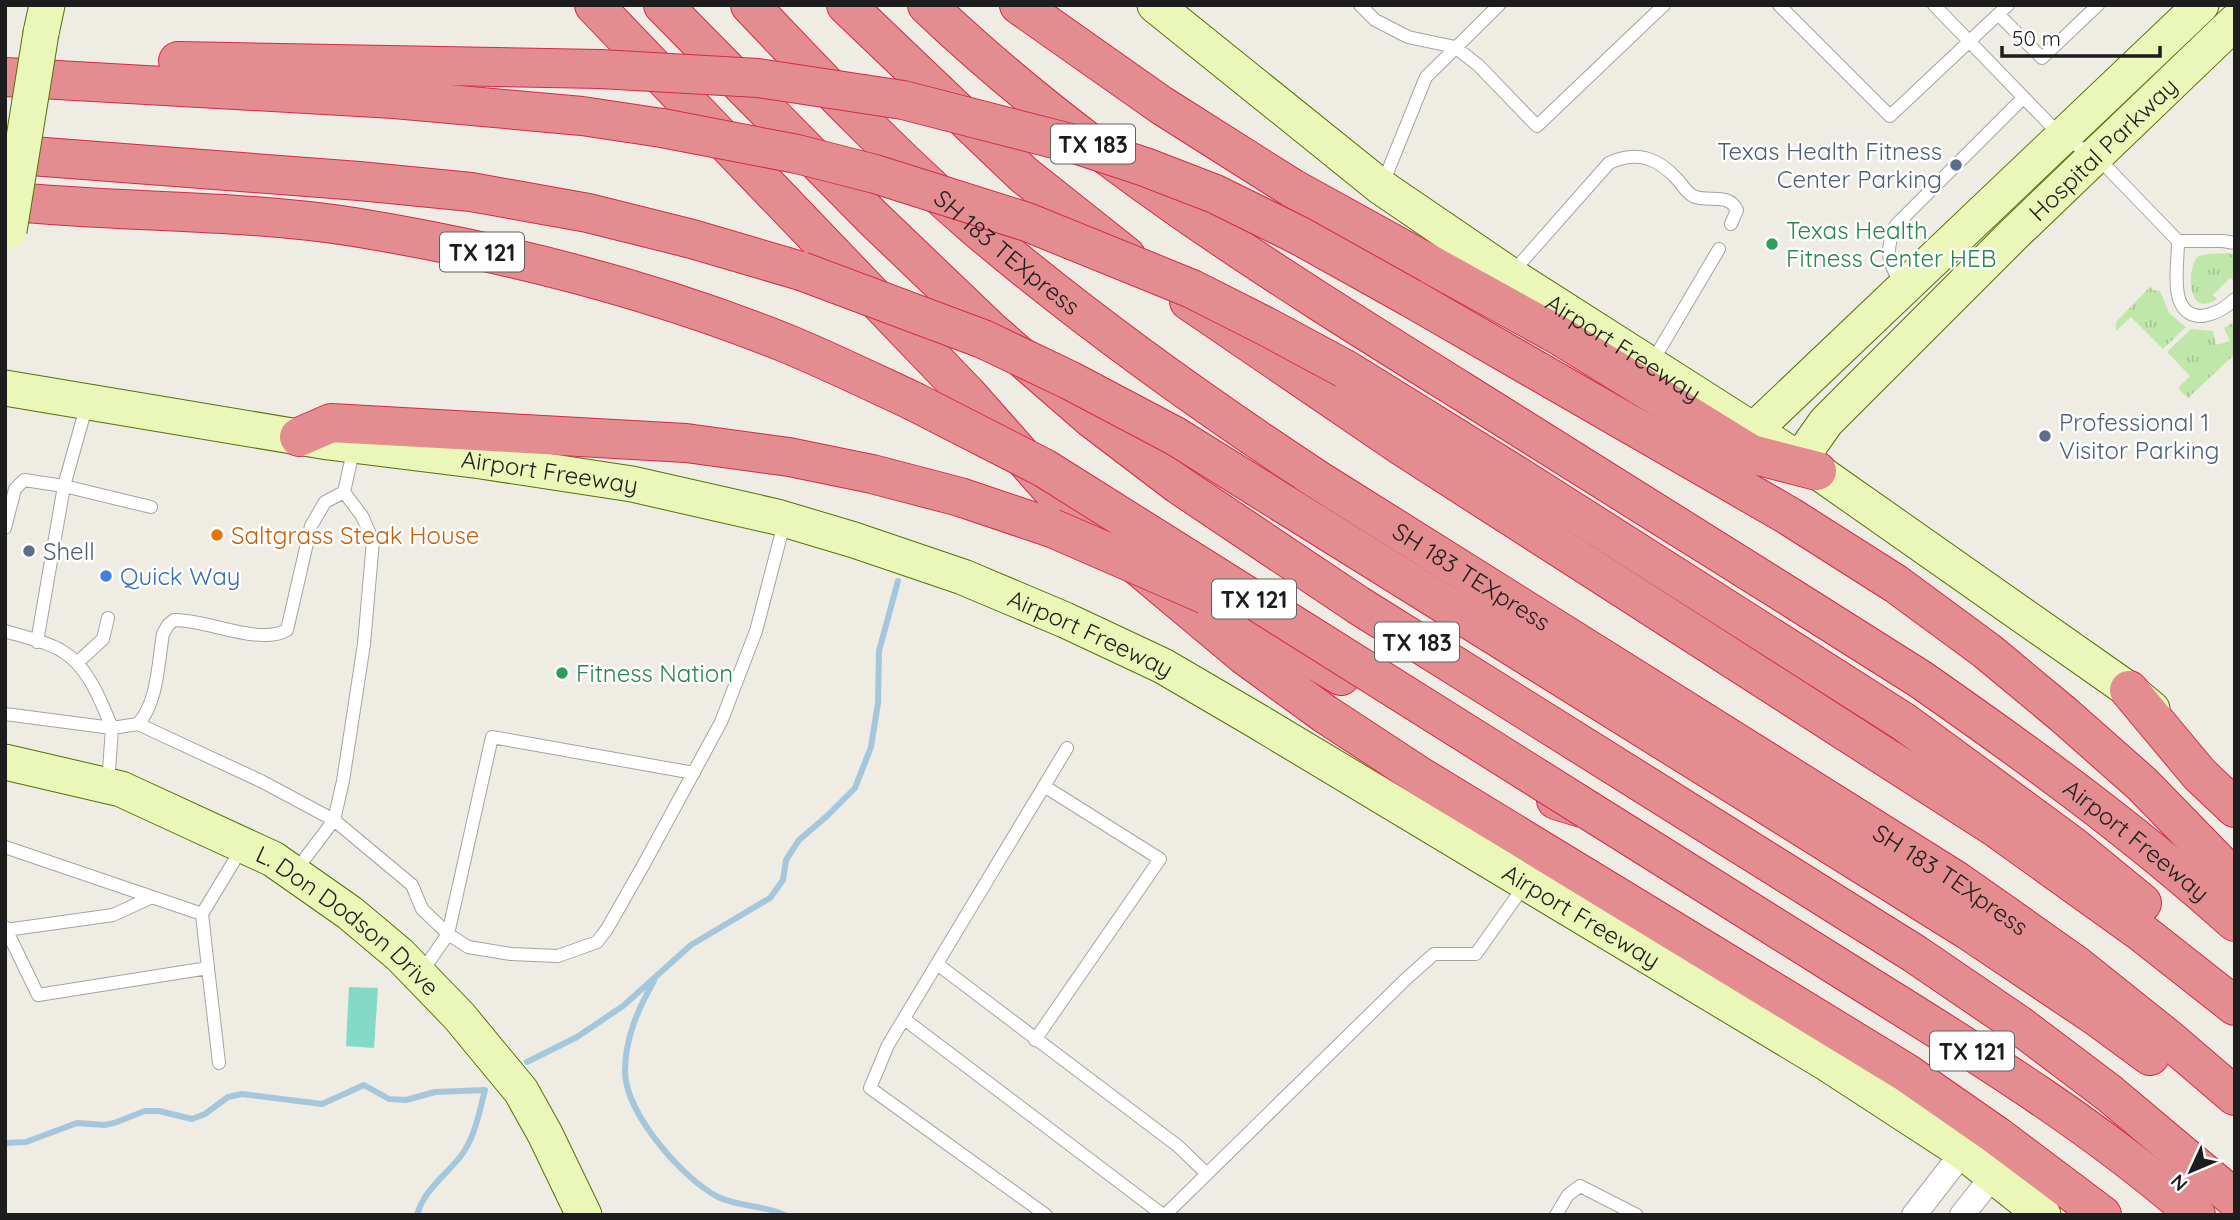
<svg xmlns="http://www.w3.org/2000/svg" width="2240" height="1220" font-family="Quicksand,sans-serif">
<defs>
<pattern id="grass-tufts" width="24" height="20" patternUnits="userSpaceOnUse" patternTransform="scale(1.75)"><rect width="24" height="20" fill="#c0e7aa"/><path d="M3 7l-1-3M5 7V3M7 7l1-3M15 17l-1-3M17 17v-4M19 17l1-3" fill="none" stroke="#a5c692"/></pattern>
</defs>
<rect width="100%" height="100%" fill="#eeece3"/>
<path fill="url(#grass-tufts)" d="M2228,253L2235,255V281L2230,278L2213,295L2217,299C2185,321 2187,262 2199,256C2207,253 2220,254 2228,253Z
M2150,287L2153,290L2160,291L2169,313L2186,327L2163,349L2131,317L2116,331V322Z
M2232,323L2235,326V354L2188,398L2178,388L2190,376L2167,352L2191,329L2213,331L2216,345L2230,341L2224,328Z"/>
<path fill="#83dbc6" d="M349,987L378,988L374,1048L346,1046Z"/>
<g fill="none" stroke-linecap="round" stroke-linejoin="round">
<path stroke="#a5c7db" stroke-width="6" d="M654,981C638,1009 625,1038 625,1072C626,1114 682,1178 718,1197C739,1207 764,1205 785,1215
M527,1062L577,1037L623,1006L691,945L770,898L783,880L786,860L799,840L827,816L855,788L871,747L878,703L879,651L898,581
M5,1143L26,1142L77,1123L104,1125L114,1123L145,1111H159L192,1119L205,1114L228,1097L242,1094L322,1104L364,1085L389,1099L406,1100L435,1092L485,1090C479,1113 475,1138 460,1157C444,1177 424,1190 417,1215"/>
<defs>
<path id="lane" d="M1360,5L1375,20L1408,37L1455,47L1478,65L1537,126L1664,5
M1779,5L1890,116L2008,5
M1934,5L2063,138L2096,156L2178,241C2178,259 2174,282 2179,299C2189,328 2219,314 2235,299
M1999,15L2042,58L2098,5
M1383,183L1426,77L1499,5
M2178,241H2223L2235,243
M1511,274L1609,163C1637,150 1658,158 1678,180C1683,186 1686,192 1693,196C1709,203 1728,192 1737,210L1731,224
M1902,286C1888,261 1884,252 1896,225L2023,98
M1651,364L1719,249
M354,447L344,492L362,516L373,541L364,644L343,781L334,820L412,885L422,909L448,934
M5,528L15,489L24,480L64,486L87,404
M5,631C23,637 46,641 62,651C88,666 101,701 112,728L5,714
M37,642L64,486L151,507
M78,662L103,639L108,618
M138,724C158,702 158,663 163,634L168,625L174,620C205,619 260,646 287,630L311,526L325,502L344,492
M108,784L112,728L138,724L261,781L334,820L294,873
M5,847L202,914L242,848
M5,927L38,995L208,968L202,914
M6,930L113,915L152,897
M448,934L492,737L694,773
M937,964L1178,1146L1207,1174
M208,968L219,1063
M421,973L448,934L468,947L511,954L558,956L597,942L607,929L644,864L721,722L756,631L785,520
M904,1019L1163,1215
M1035,1040L1160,859L1044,786
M1046,1215L870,1088L888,1045L1067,748
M1165,1215L1407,978L1434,954H1476L1524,886
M1556,1215L1568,1195L1580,1186L1637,1215"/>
<path id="street" d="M1914,1215L1963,1152
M1962,1215L1993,1176"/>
<g id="secondary">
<path id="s1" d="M1155,5L1381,187L1510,275L1817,471L2129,690L2152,709"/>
<path d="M41,33L47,5"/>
<path id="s2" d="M5,388L328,442L481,461L632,484L777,517L854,540L963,577L1065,620L1163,666L1257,721L1828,1064L1963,1152L2043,1215"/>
<path d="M1755,429L2201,5"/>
<path id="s3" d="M1800,459L1826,422L2013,235L2235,22"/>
<path id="s4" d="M5,762L121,789L273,859L350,913L400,955L459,1016L521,1091L545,1134L584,1215"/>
</g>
<g id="highway">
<path d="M594,5L968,395L1067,507L1244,655L1325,714L1418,775L1905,1072L1997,1136L2102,1215"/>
<path d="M663,5L873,218L990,330L1091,418L1179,485L1358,605L1915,954L2019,1025L2109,1093L2235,1199"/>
<path id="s5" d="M750,5C822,81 894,157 973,225C1082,318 1198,401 1318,480L1957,881L2076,965L2166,1037L2235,1096"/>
<path d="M846,5L1024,175L1126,256"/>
<path id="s6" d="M927,5C1086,157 1274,274 1460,390C1613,486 1767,582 1920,679C2029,755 2136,833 2235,922"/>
<path d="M1019,5L1161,105L1292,188L1560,336L1751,454L1817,471"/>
<path d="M178,61L600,69"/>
<path d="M5,77L394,99L582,116L662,128"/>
<path d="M5,154L359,181L471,192L588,213L692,239L801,271"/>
<path d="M5,201C121,213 238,209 354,227C500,251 645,287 783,342C827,360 870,381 913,401"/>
<path d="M1411,298L1789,516L1896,584L1987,651L2064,715L2142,784L2218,862L2235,881"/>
<path d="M1189,301L1403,447L1996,828L2141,932L2235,1006"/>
<path d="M1345,369L1519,477L1904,722L2070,844L2142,903"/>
<path d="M299,437L331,423L686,443L789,457L872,474L960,497L1052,528"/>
<path d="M1284,504L1969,931L2097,1017L2150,1056"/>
<path d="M1206,595L1341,676"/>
<path d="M2129,690L2200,775L2235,808"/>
<path d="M1556,800L1588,810C1684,870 1780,930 1875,990C1986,1059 2098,1129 2196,1215"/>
</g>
</defs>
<use href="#lane" stroke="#a4a4a4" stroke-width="14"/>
<use href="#street" stroke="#a4a4a4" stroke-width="26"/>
<use href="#secondary" stroke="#577108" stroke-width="37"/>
<use href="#highway" stroke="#d4294b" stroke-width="40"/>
<use href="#lane" stroke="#fff" stroke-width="12"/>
<use href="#street" stroke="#fff" stroke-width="24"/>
<use href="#secondary" stroke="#ebf7b8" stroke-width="35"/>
<use href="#highway" stroke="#e48d91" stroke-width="38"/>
<defs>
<path id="secondary-bridge" d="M9,231L41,33"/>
<path id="highway-bridge" d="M600,69L758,78L903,100L1078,145L1145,167L1215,194L1300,236L1411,298
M662,128L797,154L875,174L1027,222L1192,289L1269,328L1345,369
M801,271L983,339L1069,380L1175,436L1284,504
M913,401L1044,468L1588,810
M1052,528L1206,595"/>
</defs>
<use href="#secondary-bridge" stroke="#577108" stroke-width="37" stroke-linecap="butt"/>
<use href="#highway-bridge" stroke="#d4294b" stroke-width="40" stroke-linecap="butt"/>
<use href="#secondary-bridge" stroke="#ebf7b8" stroke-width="35"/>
<use href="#highway-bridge" stroke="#e48d91" stroke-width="38"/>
</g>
<g fill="#5c6f8a" stroke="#fff" stroke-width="2.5">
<circle cx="1956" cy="165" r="7"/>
<circle cx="2045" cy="436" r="7"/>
<circle cx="29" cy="551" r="7"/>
</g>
<g fill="#2e9e5b" stroke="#fff" stroke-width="2.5">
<circle cx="1772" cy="244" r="7"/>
<circle cx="562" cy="673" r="7"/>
</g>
<circle fill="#e8710a" stroke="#fff" stroke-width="2.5" cx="217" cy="535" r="7"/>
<circle fill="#3f7fe0" stroke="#fff" stroke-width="2.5" cx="106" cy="576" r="7"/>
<g text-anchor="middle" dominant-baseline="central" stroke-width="5" stroke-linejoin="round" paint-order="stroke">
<g fill="#fff" stroke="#616161" stroke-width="2">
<rect x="1051" y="124.5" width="84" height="39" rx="5"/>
<rect x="440" y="232.5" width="84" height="39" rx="5"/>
<rect x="1212" y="579.5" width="84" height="39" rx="5"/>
<rect x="1375" y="622.5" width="84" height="39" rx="5"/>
<rect x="1930" y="1031.5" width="84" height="39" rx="5"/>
</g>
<g font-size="23" font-weight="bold" fill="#1d1d1d">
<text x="1093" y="144">TX 183</text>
<text x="482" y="252">TX 121</text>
<text x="1254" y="599">TX 121</text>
<text x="1417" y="642">TX 183</text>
<text x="1972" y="1051">TX 121</text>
</g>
<g font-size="24" fill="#1d1d1d" stroke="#fff">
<text stroke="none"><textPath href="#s3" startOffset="434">Hospital Parkway</textPath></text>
<text stroke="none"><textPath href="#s5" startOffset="357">SH 183 TEXpress</textPath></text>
<text stroke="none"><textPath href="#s1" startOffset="581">Airport Freeway</textPath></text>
<text stroke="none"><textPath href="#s2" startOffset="551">Airport Freeway</textPath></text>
<text stroke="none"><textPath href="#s5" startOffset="924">SH 183 TEXpress</textPath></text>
<text stroke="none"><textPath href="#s2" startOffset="1118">Airport Freeway</textPath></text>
<text stroke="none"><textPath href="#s6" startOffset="1472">Airport Freeway</textPath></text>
<text stroke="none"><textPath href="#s5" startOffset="1491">SH 183 TEXpress</textPath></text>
<text stroke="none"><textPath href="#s2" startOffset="1685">Airport Freeway</textPath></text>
<text stroke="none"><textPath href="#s4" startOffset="383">L. Don Dodson Drive</textPath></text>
</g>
<g font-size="24" fill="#4e5e75" stroke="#fff" text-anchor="start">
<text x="1942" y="151" text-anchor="end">Texas Health Fitness<tspan x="1942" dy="28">Center Parking</tspan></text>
<text x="2059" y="422">Professional 1<tspan x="2059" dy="28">Visitor Parking</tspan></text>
<text x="43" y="551">Shell</text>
</g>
<g font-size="24" fill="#27864d" stroke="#fff" text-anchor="start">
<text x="1786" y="230">Texas Health<tspan x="1786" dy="28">Fitness Center HEB</tspan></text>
<text x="576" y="673">Fitness Nation</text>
</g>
<g font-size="24" fill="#c56008" stroke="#fff" text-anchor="start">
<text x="231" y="535">Saltgrass Steak House</text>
</g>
<g font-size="24" fill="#366cbe" stroke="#fff" text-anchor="start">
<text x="120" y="576">Quick Way</text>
</g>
</g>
<rect width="2240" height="1220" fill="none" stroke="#1d1d1d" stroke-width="14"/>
<g transform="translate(2191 1171) rotate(226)" stroke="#ffffff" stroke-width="5" paint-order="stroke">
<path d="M0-5L12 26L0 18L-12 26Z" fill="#1d1d1d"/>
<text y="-10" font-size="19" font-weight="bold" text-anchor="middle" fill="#1d1d1d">N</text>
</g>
<path d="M2002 46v10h158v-10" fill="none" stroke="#1d1d1d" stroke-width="3.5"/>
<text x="2012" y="46" font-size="21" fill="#1d1d1d" stroke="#ffffff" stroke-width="5" paint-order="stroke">50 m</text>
</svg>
